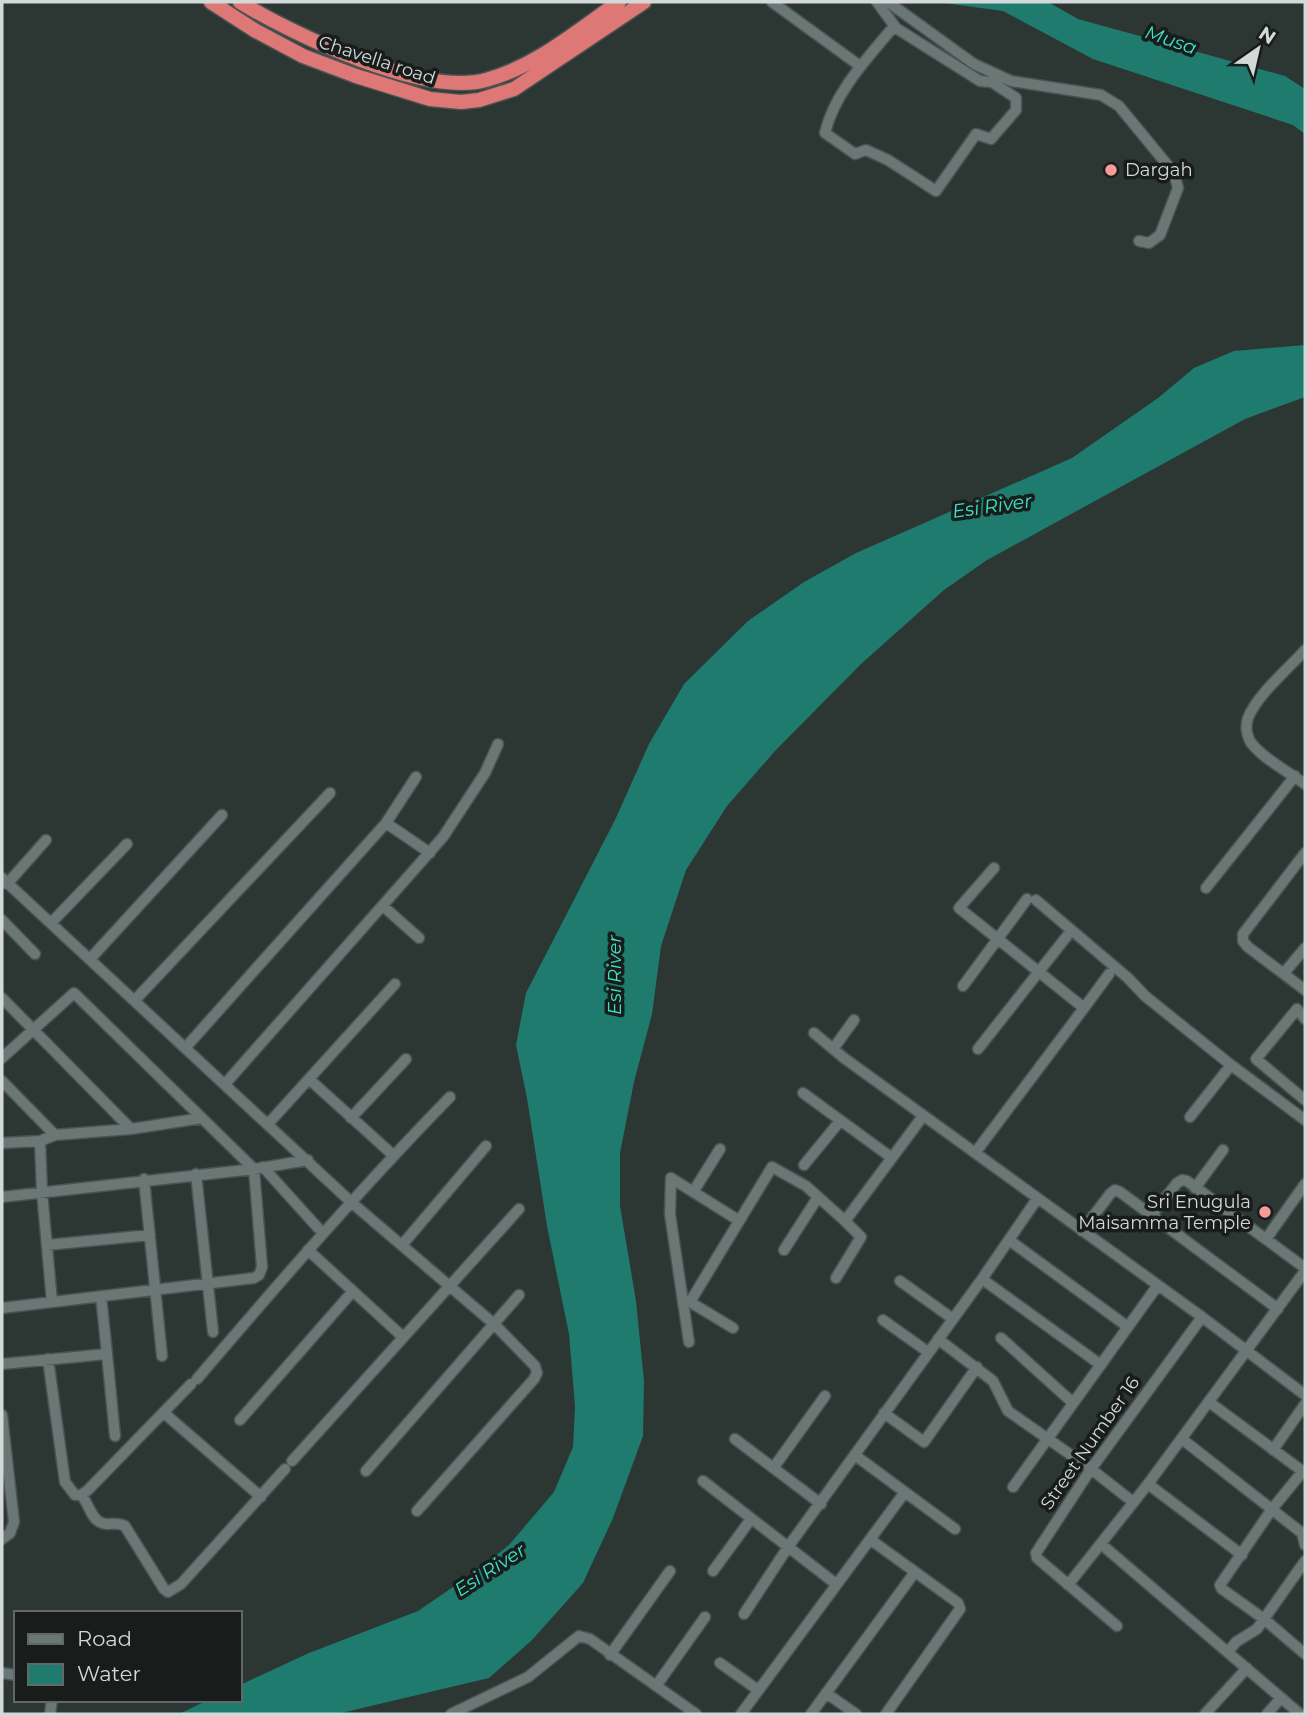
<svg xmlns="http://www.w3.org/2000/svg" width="1307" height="1716" font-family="Montserrat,sans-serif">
<rect width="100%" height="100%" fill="#2c3734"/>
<path fill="#1e7b6d" d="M937,2H1048L1078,19L1285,76L1305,89V134L1293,125L1093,59L1003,11Z
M1305,345V397L1245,419L987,560L944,590L861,664L775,751L727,806L686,870L661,946L652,1014L634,1082L620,1153V1206L636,1301L644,1381L643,1436L613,1518L583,1583L532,1640L489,1678L337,1714H179L208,1700H240V1685L309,1653L418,1611L475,1572L509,1545L554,1492L573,1447L575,1406L569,1334L547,1226L527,1098L516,1045L526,993L615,820L649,744L684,684L748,621L804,582L856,553L1072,458L1158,398L1194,368L1234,351Z"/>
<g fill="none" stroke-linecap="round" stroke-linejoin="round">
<defs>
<path id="minor" d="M772,2L860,66
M877,2L896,28L890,31C865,61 834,94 825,133L855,154L866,150L888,160L936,191L976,134L991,139L1016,110V98L992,82L980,81L896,28
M888,2L974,64L1011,81L1101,95L1119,106L1174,173L1178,188L1160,235L1149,243L1139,241
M1305,650C1288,669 1257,695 1248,718C1245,727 1247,737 1252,744C1265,760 1289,772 1305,784
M386,823L430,853
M1305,853L1243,934V941L1248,947L1305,990
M2,878L351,1202L494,1324L535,1366L537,1373L534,1379L417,1511
M7,884L46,840
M1206,888L1295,776
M1036,900L1128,978L1145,996L1231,1065L1305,1120
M383,906L419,938
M2,920L35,954
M51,923L127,844
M90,959L222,815
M1284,973L1305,948
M963,986L1027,899
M2,998L131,1129
M135,1000L330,793
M1084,1008L1109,974
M1305,1019L1297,1009L1256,1059L1305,1100
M814,1033L844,1058L1202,1317L1305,1395
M186,1047L386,823L416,777
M833,1049L854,1020
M978,1049L1067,936
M2,1058L74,993L254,1169L262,1267L259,1275L254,1278L2,1308
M309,1079L393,1155
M2,1081L55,1135
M225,1084L443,837L485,773L498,744
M803,1093L892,1158
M1190,1117L1231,1065
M351,1118L406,1059
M268,1124L395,984
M2,1143L40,1141
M975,1153L1084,1008L959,908L994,868
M804,1165L840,1121
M263,1167L318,1228
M196,1174L213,1332
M144,1179L162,1356
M1195,1188L1223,1150
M693,1192L720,1149
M2,1197L254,1169L308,1160
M1152,1215L1177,1183L1182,1180L1187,1181L1305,1268
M1082,1231L1110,1194L1115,1190L1120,1192L1278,1309
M1266,1239L1305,1184
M1009,1240L1128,1327
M47,1245L150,1235
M402,1245L486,1146
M308,1250L403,1337
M784,1250L818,1197
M836,1278L861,1237L845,1221
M982,1279L1101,1365
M900,1281L953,1319
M52,1302L42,1192L40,1141L55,1135L131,1129L202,1118
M690,1302L772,1167L806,1186L845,1221L923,1116
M683,1303L690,1302L733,1328
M883,1320L928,1352
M1001,1338L1073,1403
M938,1339L993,1381L1008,1411L1091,1469L1133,1502
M689,1342L670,1214L671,1178L738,1220
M107,1354L115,1436
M48,1359L65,1482L75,1495H81L88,1490L191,1384
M2,1364L107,1354L101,1296
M197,1379C279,1283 362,1187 450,1097
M1209,1402L1305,1473
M164,1413L261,1497
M884,1413L924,1442L977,1367
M2,1415L14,1522L10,1533L2,1539
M240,1420L353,1291
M735,1439L821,1504
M1182,1439L1302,1533L1305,1545
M1273,1450L1305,1404
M856,1456L955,1529
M292,1461L519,1209
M774,1467L825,1396
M366,1471L519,1295
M1303,1471L1272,1509L1220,1585L1222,1589L1264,1619L1305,1654
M703,1481L836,1584
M1148,1484L1242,1555
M1013,1487L1158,1285
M81,1495C89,1503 91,1520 102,1523C110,1526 116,1521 125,1526L164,1589L168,1592L181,1584L285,1469
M871,1540L958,1603L960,1609L886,1714
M1101,1544L1300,1714
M713,1571L751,1519
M1068,1585L1148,1484L1305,1271
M744,1614L788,1547L982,1279L1037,1199
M1117,1626L1037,1558L1036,1553L1091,1469L1202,1317
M1228,1652L1236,1642L1257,1629L1305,1561
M610,1655L670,1571
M720,1663L758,1690
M2,1673L16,1675
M656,1686L705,1617
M826,1693L856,1714
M50,1714L52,1700
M451,1714L528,1677L579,1636L590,1639L696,1714
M741,1714L905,1492
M811,1714L915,1572
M1205,1714L1247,1668
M1267,1714L1281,1698"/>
<path id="highway" d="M211,2L256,31L303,56L356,76L430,99L461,102L479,100L514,89L644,2
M240,2C294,35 424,97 486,80C535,67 578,30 619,2"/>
</defs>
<use href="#minor" stroke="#495251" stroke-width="13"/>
<use href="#highway" stroke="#495251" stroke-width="17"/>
<use href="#minor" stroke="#6a7774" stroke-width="10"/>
<use href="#highway" stroke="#dd7877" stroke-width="14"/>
</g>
<g fill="#f59b98" stroke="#181d1c" stroke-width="2.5">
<circle cx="1111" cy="170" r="7"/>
<circle cx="1265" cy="1212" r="7"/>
</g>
<g text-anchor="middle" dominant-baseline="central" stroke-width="7" stroke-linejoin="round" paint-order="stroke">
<g font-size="18" fill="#d2d9d8" stroke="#181d1c">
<text transform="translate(377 60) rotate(18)">Chavella road</text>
<text transform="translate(1090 1443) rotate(-55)">Street Number 16</text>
</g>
<g font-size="18" fill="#d2d9d8" stroke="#181d1c" text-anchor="start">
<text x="1125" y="170">Dargah</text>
<text x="1251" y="1202" text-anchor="end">Sri Enugula<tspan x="1251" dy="21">Maisamma Temple</tspan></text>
</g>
<g font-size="19" font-style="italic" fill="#3be4cb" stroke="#181d1c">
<text transform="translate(1171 40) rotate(19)">Musa</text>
<text transform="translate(992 506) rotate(-8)">Esi River</text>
<text transform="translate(614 975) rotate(-90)">Esi River</text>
<text transform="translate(490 1570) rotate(-33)">Esi River</text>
</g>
</g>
<rect width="1307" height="1716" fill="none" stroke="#d2d9d8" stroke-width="7"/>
<rect x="14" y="1611" width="228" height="91" fill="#181d1c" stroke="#626867" stroke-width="2"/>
<rect x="28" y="1634" width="35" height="10" fill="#6a7774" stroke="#626867" stroke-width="2"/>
<text x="77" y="1646" font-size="21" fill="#d2d9d8">Road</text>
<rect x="28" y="1664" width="35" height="21" fill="#1e7b6d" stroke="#626867" stroke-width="2"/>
<text x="77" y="1681" font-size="21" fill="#d2d9d8">Water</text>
<g transform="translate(1258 49) rotate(34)" stroke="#181d1c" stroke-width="5" paint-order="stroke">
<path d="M0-5L12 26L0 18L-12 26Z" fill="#d2d9d8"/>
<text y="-10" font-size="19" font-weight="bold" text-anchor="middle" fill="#d2d9d8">N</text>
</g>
</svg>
